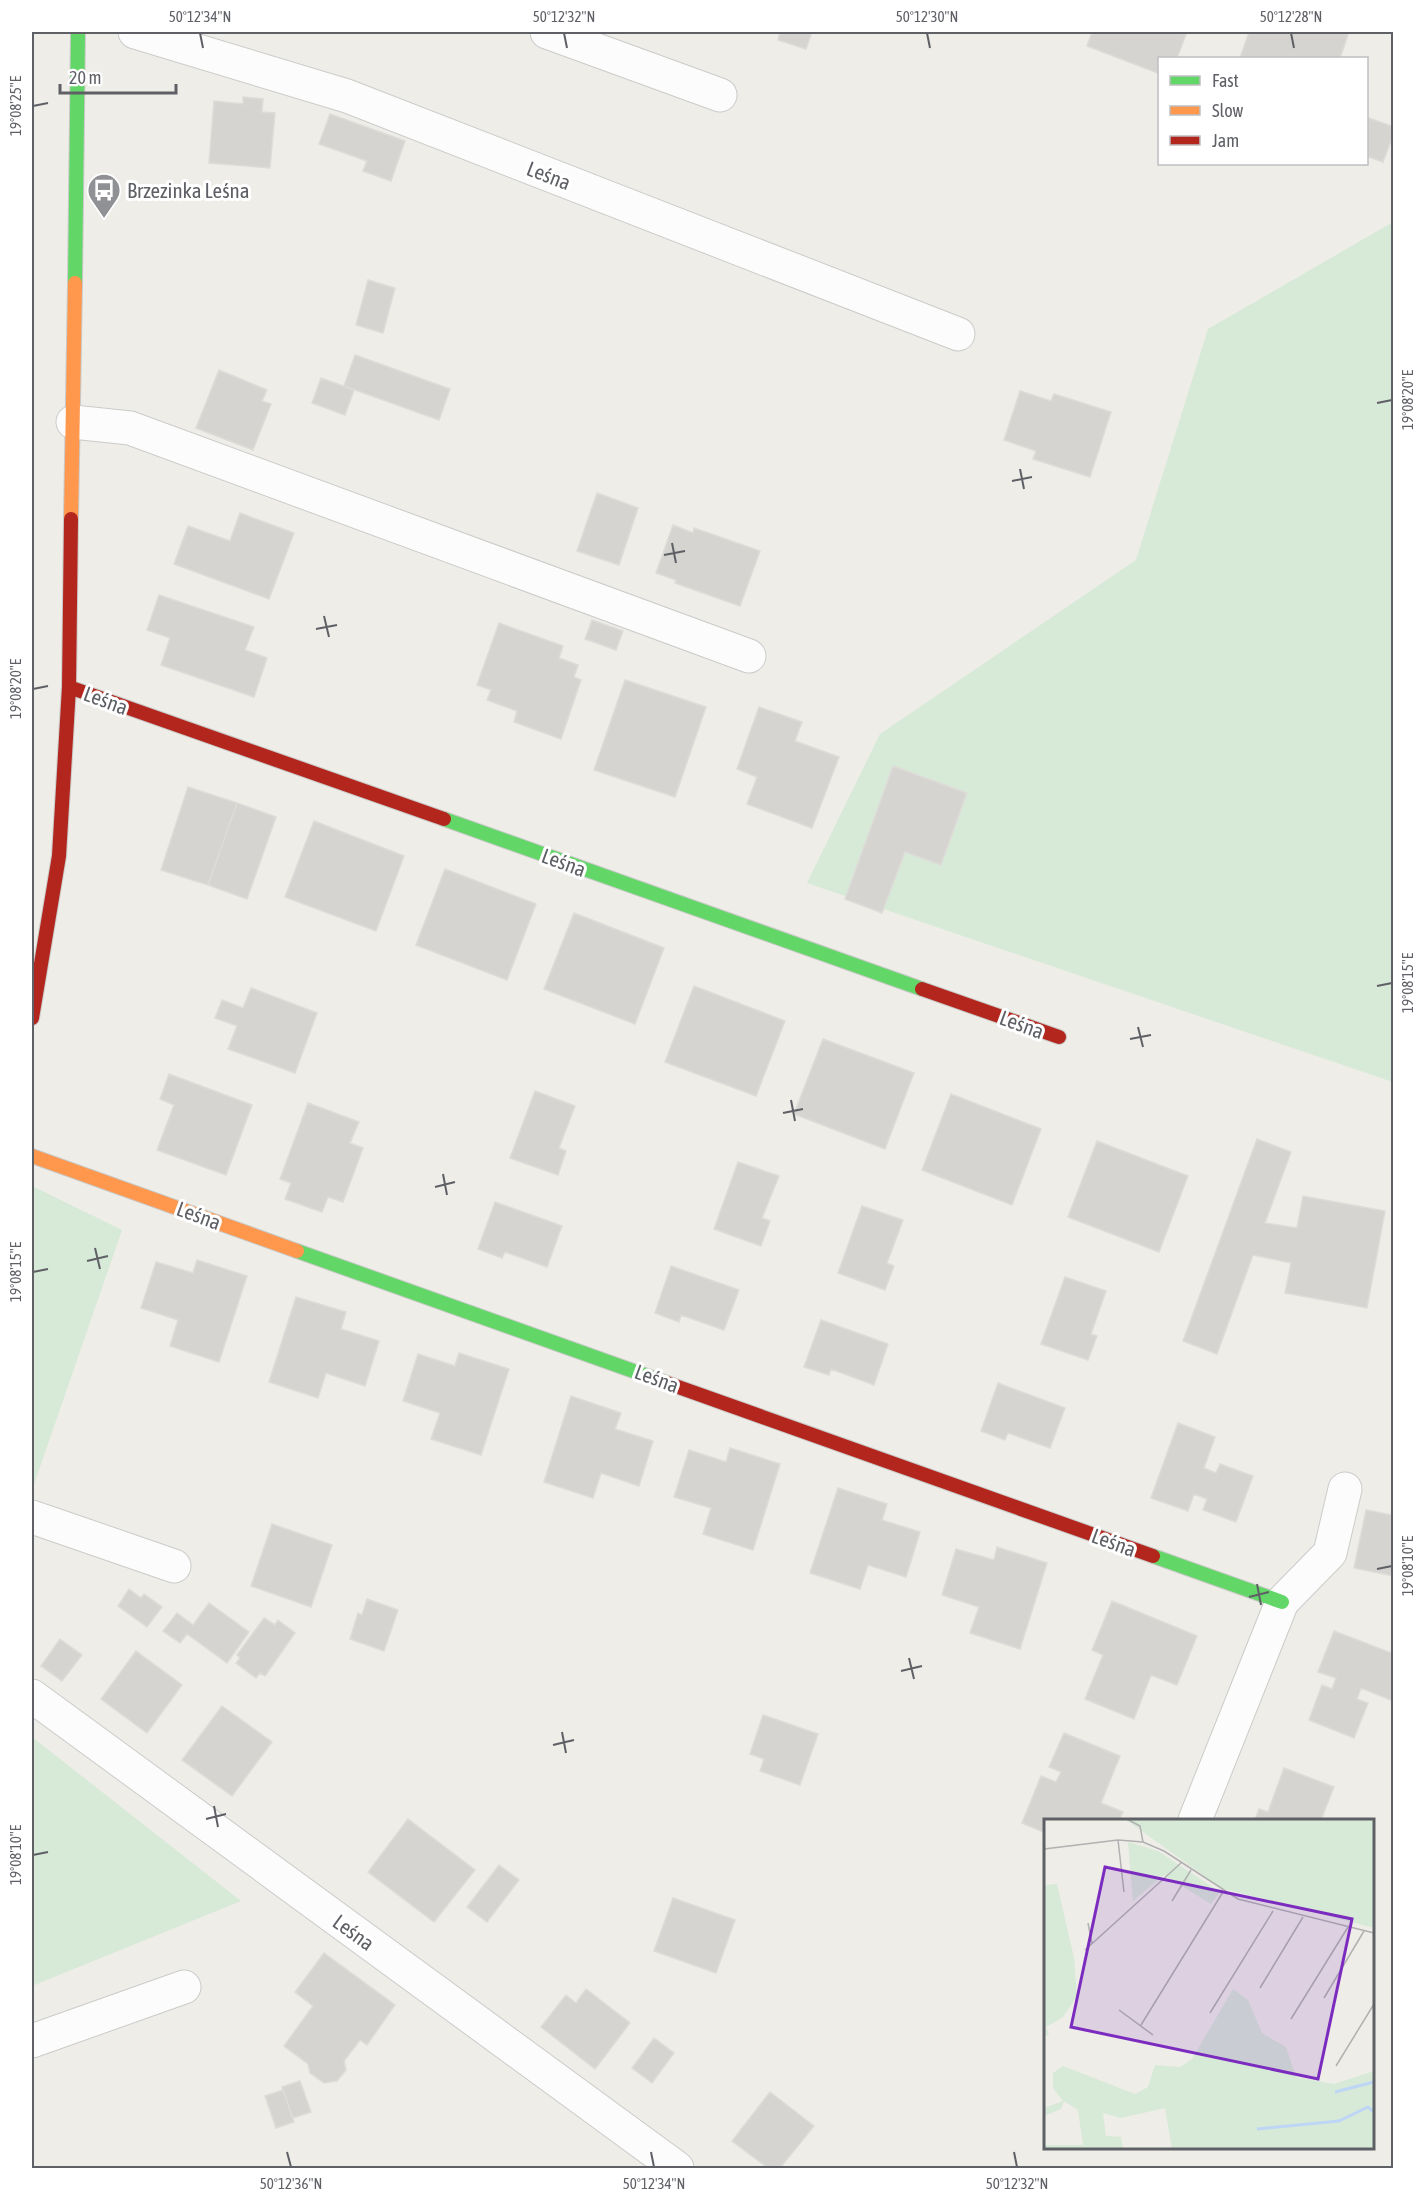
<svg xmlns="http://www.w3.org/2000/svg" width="1425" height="2200" font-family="'Asap Condensed',sans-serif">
<rect width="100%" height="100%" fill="#eeede8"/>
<path fill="#d7e9d7" d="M1393,222V1082L807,883L880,734L1136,560L1208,329Z
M32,1186L122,1230L32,1490Z
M32,1737L241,1901L32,1986Z"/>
<path fill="#d5d4d1" stroke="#dddcd8" stroke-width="1.5" d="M780,32H812L806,49L778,40Z
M1092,32H1187L1177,58H1160V74L1087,46Z
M1249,32H1349L1340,58H1240Z
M243,97L263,99L262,112L275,113L270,168L209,163L214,101L243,104Z
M330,114L405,141L391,181L363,171L367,161L319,144Z
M1366,117L1394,127V133L1383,162L1366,156Z
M368,280L395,288L383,333L356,325Z
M355,355L450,389L439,420L344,386Z
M219,370L267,390L262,401L271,404L253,450L196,428Z
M321,378L354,390L345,415L312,403Z
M1020,391L1051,401L1054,394L1111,412L1090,477L1033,459L1036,451L1004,440Z
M597,493L638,508L619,565L577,551Z
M240,513L294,533L269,599L174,564L188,526L230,541Z
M673,525L693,533L694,528L760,551L740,606L675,583L676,580L656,573Z
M159,595L254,627L245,650L267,658L254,697L161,665L170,638L147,630Z
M592,620L623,631L616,650L585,639Z
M499,623L563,646L559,658L578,665L574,677L581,680L561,739L514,722L517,711L487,700L491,690L477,685Z
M625,680L706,707L675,797L594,770Z
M759,707L802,722L795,741L839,757L812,828L747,804L757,777L737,769Z
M893,766L967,793L941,865L905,852L882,913L845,899Z
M188,787L237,803L208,885L161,870Z
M237,803L276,817L247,899L208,885Z
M314,821L404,856L376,931L285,897Z
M445,869L536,904L507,980L416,945Z
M574,913L664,948L635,1024L544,989Z
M694,986L785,1021L756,1096L665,1062Z
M251,988L317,1013L295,1073L228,1049L237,1026L215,1018L222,1000L243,1008Z
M823,1039L914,1073L885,1149L794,1114Z
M169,1074L252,1105L226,1175L157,1150L174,1105L160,1099Z
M535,1091L575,1106L559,1148L566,1151L558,1175L510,1158Z
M951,1094L1041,1129L1012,1205L922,1170Z
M308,1103L359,1122L350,1143L363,1148L343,1202L328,1197L322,1212L285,1199L291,1183L280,1179Z
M1257,1139L1291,1152L1265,1223L1297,1228L1303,1196L1385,1211L1367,1308L1285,1293L1291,1263L1253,1255L1217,1354L1183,1341Z
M1097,1141L1188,1176L1159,1252L1068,1217Z
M738,1162L779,1176L762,1218L770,1221L761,1246L714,1229Z
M495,1202L562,1226L547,1267L505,1252L502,1258L478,1249Z
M862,1206L903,1220L887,1263L894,1266L885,1290L838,1273Z
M197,1260L247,1276L219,1362L170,1346L178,1320L141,1308L156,1262L193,1273Z
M671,1266L739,1290L724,1330L681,1315L679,1322L655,1313Z
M1065,1277L1106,1291L1091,1334L1097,1336L1088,1360L1041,1344Z
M296,1297L346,1312L341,1329L379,1341L365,1386L326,1373L318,1398L269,1382Z
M821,1320L888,1344L874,1385L831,1369L829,1375L804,1367Z
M459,1353L509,1369L481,1455L431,1439L440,1413L403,1401L418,1354L455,1366Z
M998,1383L1065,1408L1050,1448L1008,1433L1005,1440L981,1431Z
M571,1396L621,1413L615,1429L653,1441L639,1486L601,1473L593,1498L544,1482Z
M1178,1423L1215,1437L1204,1468L1216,1473L1220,1464L1253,1476L1236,1522L1203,1510L1207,1499L1194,1494L1188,1511L1151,1498Z
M730,1448L780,1464L753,1550L703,1534L711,1508L674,1497L689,1450L726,1462Z
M838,1488L887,1504L882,1520L920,1532L906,1577L868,1565L860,1589L810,1573Z
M1366,1510L1392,1515L1391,1523L1394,1524V1576L1354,1568Z
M272,1524L332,1545L311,1607L251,1586Z
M997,1547L1047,1563L1020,1649L970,1633L979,1607L942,1595L956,1549L994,1560Z
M129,1589L141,1598L144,1594L162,1607L147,1627L118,1606Z
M367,1599L398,1610L384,1651L350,1639L358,1613L362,1615Z
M1112,1601L1197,1636L1177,1685L1151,1675L1134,1719L1085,1699L1103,1655L1092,1650Z
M209,1603L249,1632L227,1663L187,1634L180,1643L163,1631L177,1613L193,1625Z
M264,1618L275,1625L278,1620L295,1633L265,1676L260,1673L256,1678L236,1663L240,1658L237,1655Z
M1334,1631L1394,1654V1694L1391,1700L1361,1688L1357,1699L1368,1703L1354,1738L1309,1720L1322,1685L1332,1689L1336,1678L1318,1672Z
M60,1639L82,1655L62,1681L41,1666Z
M136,1651L182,1685L147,1733L101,1699Z
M222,1706L272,1742L232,1796L182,1760Z
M763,1715L818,1734L800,1785L760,1771L764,1759L750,1754Z
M1064,1733L1120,1756L1101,1803L1123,1812L1119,1820H1046V1833L1022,1823L1041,1776L1056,1782L1061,1772L1049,1767Z
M1284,1768L1334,1787L1321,1820H1255L1259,1809L1268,1812Z
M408,1819L475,1870L434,1922L368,1872Z
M499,1865L519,1880L487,1922L467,1907Z
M673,1898L735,1920L716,1973L654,1951Z
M324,1953L395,2005L367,2045L360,2040L344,2061L346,2070L337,2081L324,2083L310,2073L308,2064L284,2046L313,2006L295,1992Z
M586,1989L630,2023L595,2069L541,2027L566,1995L576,2003Z
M654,2038L674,2053L652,2083L632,2068Z
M300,2081L311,2112L293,2118L282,2087Z
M283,2090L294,2122L276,2128L265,2096Z
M770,2092L814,2126L780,2168H768L732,2141Z"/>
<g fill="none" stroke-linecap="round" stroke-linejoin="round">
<defs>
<path id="street" d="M135,32L347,96L958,334
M547,32L720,95
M73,422L130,428L749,656
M32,1517L174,1566
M32,1696L677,2168
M1195,1820L1282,1602L1330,1553L1345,1489
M32,2041L184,1987"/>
<path id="fast" d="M75,283L78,32
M444,819L922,989
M297,1251L667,1383
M1153,1556L1282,1602"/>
<path id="slow" d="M71,519L75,283
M32,1156L297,1251"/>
<path id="jam" d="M69,687L444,819
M922,989L1059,1037
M32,1018L59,856L69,687L71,519
M667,1383L1153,1556"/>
</defs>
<use href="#street" stroke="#cbcbca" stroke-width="35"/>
<use href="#fast" stroke="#c9cac8" stroke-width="16"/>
<use href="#slow" stroke="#c9cac8" stroke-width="16"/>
<use href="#jam" stroke="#c9cac8" stroke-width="16"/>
<use href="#street" stroke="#fcfcfc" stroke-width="33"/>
<use href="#fast" stroke="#63d668" stroke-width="14"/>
<use href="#slow" stroke="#ff974d" stroke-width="14"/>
<use href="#jam" stroke="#b3261e" stroke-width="14"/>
</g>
<path fill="none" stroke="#5e6066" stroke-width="2" d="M200,33L203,48M564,33L567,48M927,33L930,48M1291,33L1294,48M33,106L48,103M1377,403L1392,400M1020,469L1024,489M1012,481L1032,477M672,543L676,563M664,555L685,551M324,616L329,637M316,629L337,625M33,689L48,686M1377,986L1392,983M1138,1027L1143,1047M1130,1039L1151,1035M791,1100L795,1121M783,1113L803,1109M443,1174L447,1195M435,1187L455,1182M95,1248L100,1269M87,1261L108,1256M33,1272L48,1269M1377,1569L1392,1566M1257,1584L1261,1605M1249,1597L1269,1592M909,1658L914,1679M901,1671L922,1666M562,1732L566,1753M553,1745L574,1740M214,1806L218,1827M206,1819L226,1814M33,1855L48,1852M287,2152L291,2167M651,2152L654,2167M1014,2152L1017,2167"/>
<defs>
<symbol id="bus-pin" viewBox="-11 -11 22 30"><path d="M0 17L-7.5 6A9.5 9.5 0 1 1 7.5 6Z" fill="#909194" stroke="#fff"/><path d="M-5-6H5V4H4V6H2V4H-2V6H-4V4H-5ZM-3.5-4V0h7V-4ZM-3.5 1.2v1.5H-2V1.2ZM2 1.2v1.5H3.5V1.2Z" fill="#fff"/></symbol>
</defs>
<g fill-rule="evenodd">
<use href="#bus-pin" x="85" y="171" width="38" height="52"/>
</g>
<g text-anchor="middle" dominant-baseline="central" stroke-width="6" stroke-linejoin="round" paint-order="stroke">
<g font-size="21" fill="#5e6066" stroke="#fff">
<text transform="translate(549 175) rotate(21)">Leśna</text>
<text transform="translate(106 700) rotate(20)">Leśna</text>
<text transform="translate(564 862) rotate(20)">Leśna</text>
<text transform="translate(1022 1024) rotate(20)">Leśna</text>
<text transform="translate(199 1215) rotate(20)">Leśna</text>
<text transform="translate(657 1378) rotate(20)">Leśna</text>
<text transform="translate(1114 1542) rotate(20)">Leśna</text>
<text transform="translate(354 1932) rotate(36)">Leśna</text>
</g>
<g font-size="21" fill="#5e6066" stroke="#fff" text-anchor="start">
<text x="127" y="190">Brzezinka Leśna</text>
</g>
</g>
<g transform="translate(1044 1819)">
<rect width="330" height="330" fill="#eeede8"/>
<path d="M81,0H330V109L177,69ZM84,23L114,32L176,73L167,85L120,56L89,82ZM13,65L30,139L33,177L19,198L2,208L5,216L0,217V66ZM189,170L204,181L218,214L242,228L252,258L290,265L330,252V330H128L121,289L77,299L59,294L62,317L77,318L79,330H0V326H39L34,291L20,282L17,290L0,297V289L19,282L9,269V254L19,247L91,275L104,268L111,246L136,248L148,240Z" fill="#d7e9d7"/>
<path fill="none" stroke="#bed6f6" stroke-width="3" d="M291,273L330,263M213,310L295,302L324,288L330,293"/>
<path fill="none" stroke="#b0b1b0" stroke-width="1.5" d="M83,0L96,7L99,23M74,21L80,73M0,30L74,21L99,23L120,32L194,80L330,114M128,82L147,51M44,104L48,125M41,131L137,44M216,169L259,98M280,179L320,112M75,191L109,216M166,194L229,92M247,200L304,108M97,206L179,73M292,247L330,185"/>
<path fill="#7b2cbf" fill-opacity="0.15" stroke="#7b2cbf" stroke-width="3" d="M61,48L308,100L274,260L27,208Z"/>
<rect width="330" height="330" fill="none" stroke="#5e6066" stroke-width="3"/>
</g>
<rect width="1425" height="2200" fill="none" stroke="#ffffff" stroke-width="66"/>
<rect x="1158" y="57" width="210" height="108" fill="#ffffff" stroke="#bfbfc2" stroke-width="1.5"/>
<rect x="1170" y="76" width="30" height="9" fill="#63d668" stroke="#bfbfc2" stroke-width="1.5"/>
<text x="1212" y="87" font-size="18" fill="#5e6066">Fast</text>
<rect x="1170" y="106" width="30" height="9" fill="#ff974d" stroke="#bfbfc2" stroke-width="1.5"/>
<text x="1212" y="117" font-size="18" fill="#5e6066">Slow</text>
<rect x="1170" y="136" width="30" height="9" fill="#b3261e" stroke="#bfbfc2" stroke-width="1.5"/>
<text x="1212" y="147" font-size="18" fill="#5e6066">Jam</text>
<path d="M60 84v9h116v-9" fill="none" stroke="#5e6066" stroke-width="3"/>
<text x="69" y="84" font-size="18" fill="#5e6066" stroke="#ffffff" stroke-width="4.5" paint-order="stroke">20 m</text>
<rect x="33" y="33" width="1359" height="2134" fill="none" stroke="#5e6066" stroke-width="2"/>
<g font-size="15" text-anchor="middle" fill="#5e6066">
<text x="200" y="22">50°12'34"N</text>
<text x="564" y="22">50°12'32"N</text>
<text x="927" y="22">50°12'30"N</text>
<text x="1291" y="22">50°12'28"N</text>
<text transform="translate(16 106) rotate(-90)" y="5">19°08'25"E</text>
<text transform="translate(1408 400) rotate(-90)" y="5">19°08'20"E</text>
<text transform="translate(16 689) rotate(-90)" y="5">19°08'20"E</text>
<text transform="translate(1408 983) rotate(-90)" y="5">19°08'15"E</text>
<text transform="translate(16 1272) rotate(-90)" y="5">19°08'15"E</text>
<text transform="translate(1408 1566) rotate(-90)" y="5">19°08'10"E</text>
<text transform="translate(16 1855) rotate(-90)" y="5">19°08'10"E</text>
<text x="291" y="2189">50°12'36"N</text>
<text x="654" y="2189">50°12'34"N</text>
<text x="1017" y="2189">50°12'32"N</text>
</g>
</svg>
